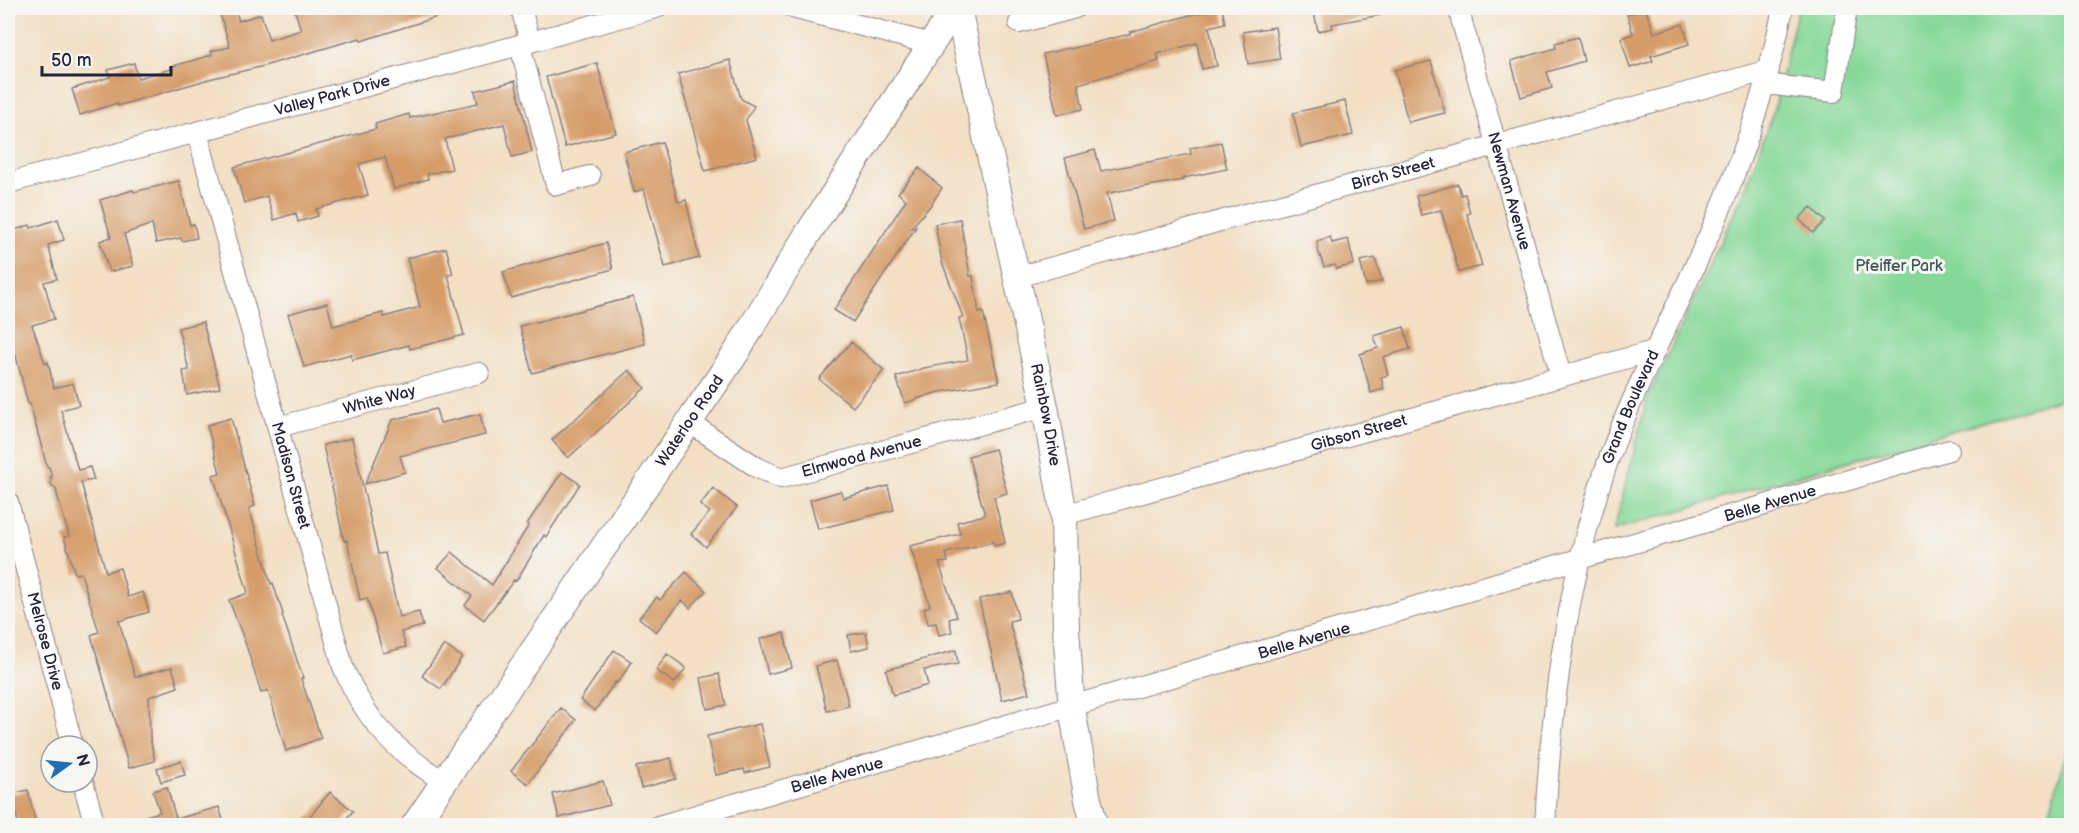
<svg xmlns="http://www.w3.org/2000/svg" width="2079" height="833" font-family="'Balsamiq Sans',sans-serif">
<rect width="100%" height="100%" fill="#f6f6f2"/>
<filter id="ink" filterUnits="userSpaceOnUse"><feTurbulence type="fractalNoise" baseFrequency=".0167" numOctaves="2"/><feDisplacementMap in="SourceGraphic" scale="12" xChannelSelector="R" yChannelSelector="G"/><feConvolveMatrix kernelMatrix="1 2 1 2 8 2 1 2 1" color-interpolation-filters="sRGB"/></filter>
<filter id="wash" filterUnits="userSpaceOnUse"><feTurbulence type="fractalNoise" baseFrequency=".008" numOctaves="4" result="noise"/><feDisplacementMap in="SourceGraphic" scale="24" xChannelSelector="R" yChannelSelector="G"/><feGaussianBlur stdDeviation="1.35" result="paint"/><feColorMatrix in="noise" values="0 0 0 0 0 0 0 0 0 0 0 0 0 0 0 0 0 1.4 0 .05"/><feComposite in="paint" operator="in"/></filter>
<g filter="url(#wash)">
<rect width="100%" height="100%" fill="#f2dfc4"/>
<path fill="#86d899" stroke="#547d6a" stroke-width="1.5" d="M1798,8H2071V396L1614,530L1647,399L1743,194L1773,112Z
M2071,736V825H2046Z"/>
<g id="blocks">
<path fill="#d59c69" d="M218,8H235L239,21L261,14L269,40L301,30L294,8H357L358,13L377,8H458L459,10L361,41L360,38L264,66L213,78L117,106V103L80,115L72,89L110,77L108,70L134,63L138,78L171,69L170,67L212,55L211,51L230,47Z
M1222,8L1225,23L1209,27L1217,66L1202,69L1197,43L1157,54L1159,61L1078,84L1083,109L1057,115L1043,54L1069,48L1070,49L1130,34V32L1190,15Z
M1313,8H1380L1381,15L1332,24L1333,28L1318,31Z
M1646,9L1654,33L1683,24L1689,44L1651,56L1653,61L1630,68L1621,38L1633,34L1627,14Z
M1275,27L1280,59L1248,64L1243,32Z
M1578,37L1584,61L1547,72L1552,88L1521,97L1511,61L1556,48L1555,43Z
M730,60L741,99L754,106L746,120L757,157L705,171L678,74Z
M1431,61L1445,113L1408,122L1395,70Z
M597,63L616,133L565,147L546,77Z
M515,81L532,152L512,157L504,124L445,139L452,169L427,174L428,179L394,189L385,157L359,164L368,195L316,209L318,216L298,222L296,213L274,220L267,196L244,203L234,167L376,129L375,124L409,114L410,118L478,103L475,91Z
M1345,101L1353,135L1301,147L1293,113Z
M662,142L678,202L686,200L699,258L665,267L644,189L634,192L624,152Z
M1221,142L1227,169L1183,178V180L1107,193L1114,221L1084,229L1065,158L1095,150L1101,171L1191,154L1190,148Z
M919,168L942,188L930,206L911,228L916,227L853,322L834,310L906,200L898,193Z
M179,181L190,225L194,224L197,238L182,241L181,238L156,243L152,224L124,234L133,266L109,272L100,241L111,237L100,200L133,190L134,192Z
M1458,184L1461,195L1465,194L1470,213L1467,214L1482,266L1459,272L1441,210L1421,215L1416,196Z
M1811,207L1825,221L1813,233L1799,219Z
M58,219L64,240L48,245L57,279L44,282L54,319L32,325L45,363L48,362L54,388L73,383L79,405L61,410L78,470L90,467L94,480L81,482L106,572L120,568L128,597L143,592L149,612L119,621L135,677L172,667L178,687L149,697L150,738L155,761L129,768L91,635L99,632L81,573L75,574L64,537L69,536L55,487H52L50,477H52L49,467H47L30,404H28L16,356L12,357L8,346V232L30,225L31,228Z
M960,219L970,276H973L979,313L983,312L999,382L935,393L905,403L896,377L924,368L968,360L959,318L963,317L942,262L935,224Z
M1330,237L1332,243L1348,239L1354,264L1336,269L1335,265L1324,267L1318,250L1317,241Z
M606,243L613,269L511,298L503,272Z
M446,248L453,274L448,275L464,335L410,349L409,345L352,360L351,354L304,367L288,314L327,303L333,326L383,313L384,317L420,307L407,258Z
M1375,258L1382,281L1366,285L1360,261Z
M633,297L645,344L532,373L520,326Z
M203,322L220,388L187,395L183,371L189,370L178,328Z
M1404,327L1410,349L1383,357L1388,375L1381,377L1384,389L1371,393L1360,354L1378,348L1374,336Z
M851,342L884,370L853,407L819,379Z
M629,370L645,388L568,458L552,440Z
M436,409L440,423L480,414L485,435L400,456L405,472L365,484L392,420Z
M231,418L255,506L249,508L271,584L273,583L283,614L282,615L303,678L301,679L321,738L286,751L268,690L261,693L246,645L229,600L248,593L213,475L220,473L207,425Z
M352,438L378,554L385,553L399,617L419,612L423,626L401,632L406,647L383,653L367,598L360,600L347,540L344,541L323,445Z
M995,449L1007,493L994,497L1005,543L994,546L993,542L946,553L948,562L939,563L957,617L949,619L952,632L939,635L936,623L928,624L924,608L930,606L910,546L960,534L957,522L985,515L968,456Z
M562,472L580,484L546,537L544,535L516,581L514,580L484,620L465,605L472,596L438,568L452,552L492,585L529,525L527,524Z
M888,486L894,510L818,529L810,500L841,491L843,498Z
M713,488L737,507L706,547L691,534L710,512L700,505Z
M686,572L706,591L690,608L682,600L656,632L639,618L657,597L660,600Z
M1012,592L1018,619L1009,621L1029,693L1002,700L979,599Z
M866,632L869,647L851,651L848,635Z
M784,633L792,668L768,674L760,639Z
M444,645L462,657L441,689L422,676Z
M614,650L632,662L617,683L615,682L595,711L580,700Z
M956,650L958,664L924,670L928,685L893,695L886,670Z
M667,654L686,668L675,683L656,670Z
M837,660L849,706L827,711L816,666Z
M719,674L726,705L707,709L701,678Z
M561,708L576,720L528,784L511,771Z
M760,724L770,767L745,773L744,769L716,775L707,736Z
M671,758L676,779L641,788L636,767Z
M181,761L185,775L161,782L157,768Z
M603,781L610,805L559,818L553,794Z
M167,787L176,819L219,807L224,823L216,825H128V821L160,812L153,791Z
M28,790L36,825H19L16,815L8,817V795Z
M330,792L353,811L341,825H303Z"/>
</g>
</g>
<g filter="url(#ink)">
<use href="#blocks" fill-opacity="0" stroke="#8a8080" stroke-width="1.5"/>
<g fill="none" stroke-linecap="round" stroke-linejoin="round">
<defs>
<g id="minor">
<path d="M521,8L530,42"/>
<path d="M793,8L931,44"/>
<path id="s1" d="M1458,8L1561,376"/>
<path d="M1019,23L1075,8"/>
<path d="M520,45L556,185L590,176"/>
<path d="M1765,84L1834,92L1847,8"/>
<path id="s2" d="M197,132L343,667C366,721 395,752 445,782"/>
<path id="s3" d="M8,183L656,8"/>
<path id="s4" d="M1017,277L1769,70"/>
<path id="s5" d="M690,423L758,468L781,478L1045,407"/>
<path id="s6" d="M278,427L479,373"/>
<path id="s7" d="M8,502L73,746"/>
<path id="s8" d="M1064,515L1653,351"/>
<path d="M83,782L95,826"/>
<path id="s9" d="M658,826C1090,704 1520,579 1949,450"/>
<path id="s10" d="M1545,826C1551,704 1567,579 1607,464C1641,368 1693,280 1730,186C1753,128 1771,68 1783,8"/>
</g>
<g id="major">
<path id="s11" d="M958,8L1045,407L1064,515L1066,629L1072,709L1088,800L1095,826"/>
<path id="s12" d="M414,826L736,353L807,235L955,8"/>
</g>
</defs>
<use href="#minor" stroke="#8a8080" stroke-width="22"/>
<use href="#major" stroke="#8a8080" stroke-width="28"/>
<use href="#minor" stroke="#fff" stroke-width="20"/>
<use href="#major" stroke="#fff" stroke-width="26"/>
</g>
</g>
<g text-anchor="middle" dominant-baseline="central" stroke-width="6" stroke-linejoin="round" paint-order="stroke">
<g font-size="16" fill="#22223b" stroke="#f6f6f2">
<text stroke="none"><textPath href="#s3" startOffset="336">Valley Park Drive</textPath></text>
<text stroke="none"><textPath href="#s4" startOffset="390">Birch Street</textPath></text>
<text stroke="none"><textPath href="#s1" startOffset="190">Newman Avenue</textPath></text>
<text stroke="none"><textPath href="#s6" startOffset="105">White Way</textPath></text>
<text stroke="none"><textPath href="#s10" startOffset="430">Grand Boulevard</textPath></text>
<text stroke="none"><textPath href="#s11" startOffset="416">Rainbow Drive</textPath></text>
<text stroke="none"><textPath href="#s12" startOffset="490">Waterloo Road</textPath></text>
<text stroke="none"><textPath href="#s8" startOffset="306">Gibson Street</textPath></text>
<text stroke="none"><textPath href="#s5" startOffset="190">Elmwood Avenue</textPath></text>
<text stroke="none"><textPath href="#s2" startOffset="356">Madison Street</textPath></text>
<text stroke="none"><textPath href="#s9" startOffset="1158">Belle Avenue</textPath></text>
<text stroke="none"><textPath href="#s7" startOffset="144">Melrose Drive</textPath></text>
<text stroke="none"><textPath href="#s9" startOffset="672">Belle Avenue</textPath></text>
<text stroke="none"><textPath href="#s9" startOffset="186">Belle Avenue</textPath></text>
</g>
<g font-size="16" fill="#405957" stroke="#f6f6f2">
<text x="1899" y="266">Pfeiffer Park</text>
</g>
</g>
<rect width="2079" height="833" fill="none" stroke="#f6f6f2" stroke-width="30"/>
<g transform="translate(69 764) rotate(75)"><circle r="28" fill="#f6f6f2" stroke="#a1a1a9" stroke-width="1.5"/>
<path d="M0-4.5L10 22L0 15L-10 22Z" fill="#1f6fb2"/>
<text y="-9" font-size="16" font-weight="bold" text-anchor="middle" fill="#22223b">N</text>
</g>
<path d="M42 66v9h129v-9" fill="none" stroke="#22223b" stroke-width="3"/>
<text x="51" y="66" font-size="18" fill="#22223b" stroke="#f6f6f2" stroke-width="4.5" paint-order="stroke">50 m</text>
</svg>
